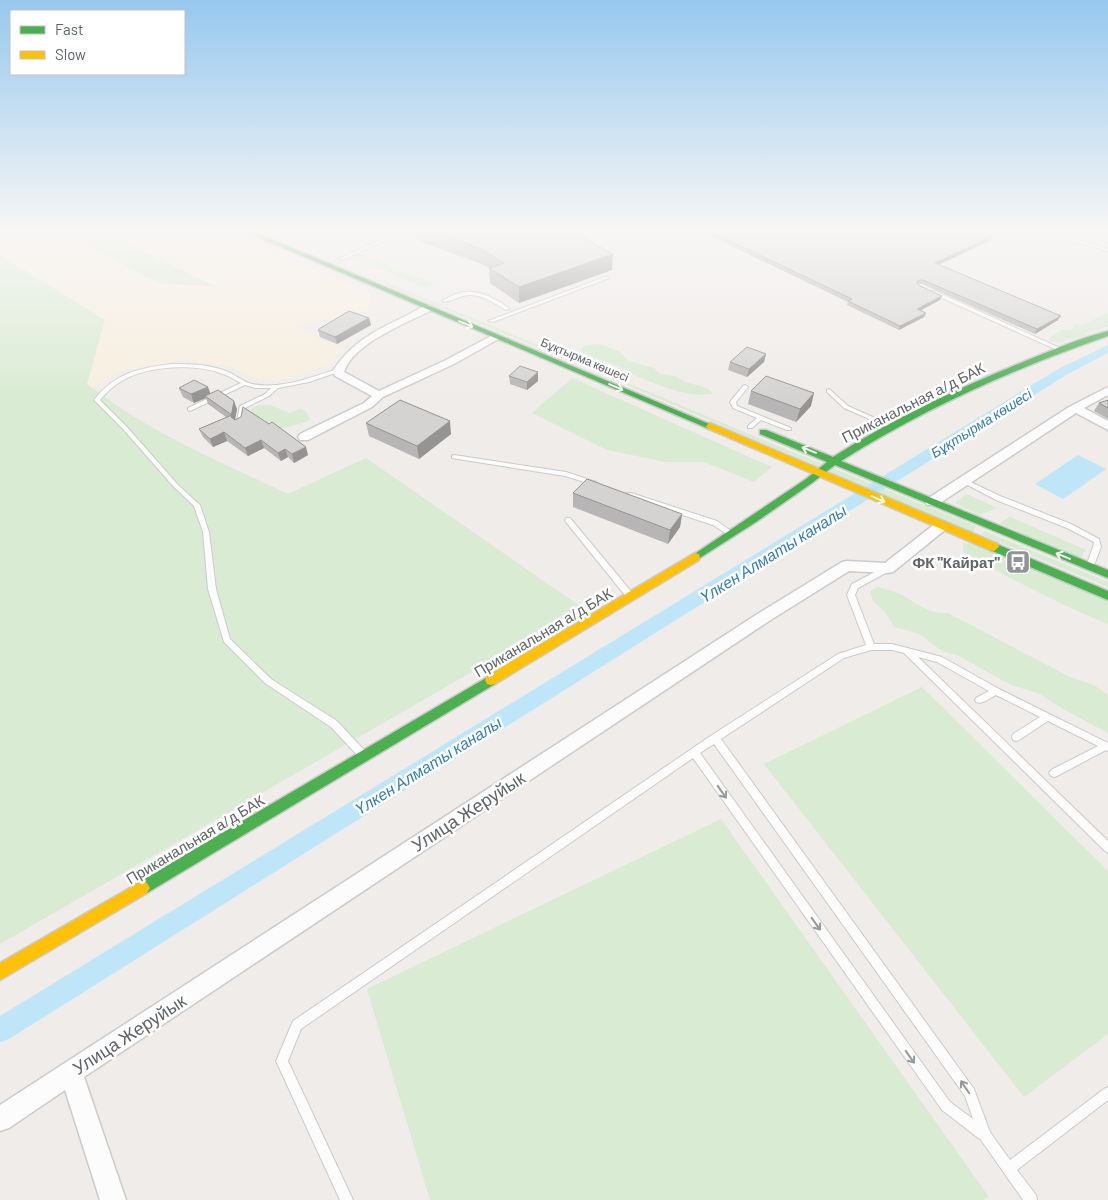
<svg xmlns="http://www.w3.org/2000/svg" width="1108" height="1200" font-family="Barlow,sans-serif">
<rect width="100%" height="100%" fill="#efece9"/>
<path fill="#d9ebd3" d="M57,230H100L216,286L160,284Z
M357,254L370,256L386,265L435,284L424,287L351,258L352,256Z
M0,255L105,320L88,384C147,432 219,461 288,494L366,458L583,608L0,944Z
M374,280H381L570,358V361Z
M1108,313V327L1086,333L1085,336L1064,340L1063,343L1049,341L1050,337L1062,330L1072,329L1075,324H1084Z
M599,344L619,351L628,361L654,368L660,374L675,376L685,382L707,388L713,394C681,397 660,385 631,374L626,369L583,353L581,348L587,345Z
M585,367L592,368L775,445L976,526L973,533Z
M572,378L772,467L754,482L704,462H666L607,450L532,413Z
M260,405H270L289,413L300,409L306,411L310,420C279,432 276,431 248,414L252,408Z
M967,494L997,508L979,515L955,503Z
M1010,517L1086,550L1080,559L1000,523Z
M984,531L1108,582V587L982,535Z
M963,543L980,545L1108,599V624C1059,604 1011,579 964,553Z
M878,587C885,589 892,590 898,593C916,602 926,614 948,613L1070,677L1094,685L1108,695V733L1063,709L1038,693L1011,685L959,656L942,651L919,634L894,627L885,612L873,601L870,591Z
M922,687L1108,871V1034L1024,1097L764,764Z
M721,819L989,1197L982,1200H430L367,989Z"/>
<path fill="#f7eede" d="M0,230H57L160,284L214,286L100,230H221L371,294L368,310L293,326L343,349L333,363L289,380H256L230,366L184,360L125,370L92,388L87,384L105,320L0,255Z"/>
<path fill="#bee6f8" d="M1078,455L1106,469L1063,499L1035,484Z"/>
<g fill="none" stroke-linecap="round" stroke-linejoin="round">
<path fill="#bee6f8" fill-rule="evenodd" d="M1108,345V353L1066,375L9,1039L0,1042V1016L1058,369Z"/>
<defs>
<path id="lane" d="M403,230H410L342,260L338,259Z
M1048,230H1053L1060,235L1108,249V251L1056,237Z
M1079,230H1086L1108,239V242Z
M605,277L609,278L493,322L488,321Z
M931,291H935L1062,349L1057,350L931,293Z
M463,292C480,290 497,299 510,309L506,310C495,304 482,294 469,295C460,295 449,304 442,301L453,295Z
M171,364C190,364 210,364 228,372C236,375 243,382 252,384C281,390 311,377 338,369L341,371L309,382L278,388L269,396L245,408L242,425L239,427L236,425L240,406L265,394L271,388H255L245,385L190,411L188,410V408L241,383C235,380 229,376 223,374C195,363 146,365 120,382C112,387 106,393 100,400L127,427L178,485L200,505L209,532L216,589L230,639L271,679L337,721L365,751L366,754L365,757L362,758L359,757L331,727L265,683L224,642L208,589L203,532L194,506L174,487L123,429L94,400C115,373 139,368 171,364Z
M745,385L748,387L736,402L737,406L791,428V430H787L761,420L752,428H748V426L757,418L733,408L730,402L743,386Z
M829,389L848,406L895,427L894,428H890L844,408L827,392V390Z
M454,455L566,472L596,482L597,483L594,485L565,476L452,458V456Z
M964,479L1000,496L1071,524L1099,539L1101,547L1093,568L1090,569L1086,566L1093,547L1094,542L1067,528L996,500L962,482L961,481L962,480Z
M627,493H631L717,521L735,534L732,536H730L713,525L627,497L626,495Z
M566,518H570L634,595L635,597L634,599H628L566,522L565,520Z
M888,565L891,566L892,568L891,570L858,588L855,595L874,644H892L942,657L999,689L1108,743V751L1106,750L1057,776L1054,777L1051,776L1049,773L1051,770L1098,746L1048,721L1019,740L1016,741L1013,740L1012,737L1013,734L1040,717L996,695C990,698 982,705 976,702L975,700L976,698L989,691L937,662L918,657L1108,841V853L1105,851L904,653L892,650H871L844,658L721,739L974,1089L990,1132L1010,1160L1104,1089L1108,1087V1100L1017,1170L1036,1195L1037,1200H1023L981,1140L942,1110L693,758L301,1029L288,1061L353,1200H340L276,1061L293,1021L712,735L838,654L866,645L847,595L852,584ZM714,744L965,1096L973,1119L950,1102L700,753Z"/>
<path id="street" d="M429,305L434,308L432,310C407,323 353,343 344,372L379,391L446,360L493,335L497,334L502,337L454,364L383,397L372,407L308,440H300L298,437L300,434L364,403L372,396L335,376L333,371C350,344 375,330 404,317C412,313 420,307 429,305Z
M1108,387V395L1084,408L1108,421V430L1076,413L937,505H927L925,502L927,499L1069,407Z
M941,521L946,523L948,526L946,529L893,572L888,573L849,571L769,621L84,1077L126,1200H100L65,1090L9,1128L0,1131V1105L759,613L842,562L847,561L885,563L936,523Z"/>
<path id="fast" d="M241,230H250L714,426L710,429L707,428Z
M1108,331V336C1015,368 925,408 841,461L1108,570V578L835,465L812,483L756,522L695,561L690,557L806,479L827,462L760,434V430H766L833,457C891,420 954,390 1018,364C1047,352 1077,339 1108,331Z
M994,543L1108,591V600L990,550L989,547L990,544Z
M491,675L495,676L497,680L495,684L147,893L142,895L137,893L134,888L137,883Z"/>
<path id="slow" d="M710,423L998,544L999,547L994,551L990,550L707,428L706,426Z
M695,553L699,554L700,557L699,560L495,684L491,685L487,684L485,680L487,676Z
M142,881L147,883L150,888L147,893L0,980V963Z"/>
</defs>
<use href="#lane" stroke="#cbcbcb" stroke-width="2"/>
<use href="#street" stroke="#cbcbcb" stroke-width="3"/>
<use href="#fast" stroke="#cacaca" stroke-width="3"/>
<use href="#slow" stroke="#cacaca" stroke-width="3"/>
<use href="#lane" fill="#fdfcfc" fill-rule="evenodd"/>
<use href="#street" fill="#fdfcfc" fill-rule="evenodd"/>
<use href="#fast" fill="#4caf50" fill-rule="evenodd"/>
<use href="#slow" fill="#ffc107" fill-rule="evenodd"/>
</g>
<path fill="#b7b5b5" d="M414,230H568L612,270L519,303L490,283L489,268L482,264L416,240Z
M698,230H977L991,240L939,265L1058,320L1035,334L922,284H917L918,285L940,300L921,310L926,313L924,317L899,330L847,305L848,302Z
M369,318L371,325L337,344L320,337L318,330Z
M766,354L764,362L747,377L728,370L730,362Z
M509,376L538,381L527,390L510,384Z
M208,387L210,394L237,409L235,420L308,455L294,463L288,457L281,461L264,448L248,456L227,441L213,447L203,437L199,429L226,417L208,404L206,398L194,403L183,397L179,388Z
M751,391L811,406L796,422L748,404Z
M1108,400V419L1094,411L1099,403Z
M366,423L451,434L419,459L369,436Z
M573,493L682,514L680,527L668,544L573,507Z"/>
<path fill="#959493" d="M992,236L991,240L933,267L935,263Z
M613,254L612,270L519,303V287Z
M942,296L940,300L916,313L917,309Z
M926,313L924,317L899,330L900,326Z
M1061,316L1058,320L1035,334L1037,329Z
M369,318L371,325L337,344L335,337Z
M766,354L764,362L747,377L749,369Z
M538,372V381L527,390V382Z
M208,387L211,395L205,396L206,398L194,403L191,394Z
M814,393L811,406L796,422L800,409Z
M234,401L237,409L234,425L231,417Z
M450,421L451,434L419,459L417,446Z
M224,432L227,441L213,447L210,439Z
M261,440L264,448L248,456L245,448Z
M306,447L308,455L294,463L292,454Z
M285,449L288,457L281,461L278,453Z
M682,514L680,527L668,544L670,530Z"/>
<path fill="#d5d3d2" stroke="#959493" d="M430,230H568L613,254L519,287L489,268L504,263L481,249Z
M707,230H977L992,236L935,263L1061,316L1037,329L923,280H919L917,282L918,285L942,296L917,309L926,313L900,326L848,301L852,299Z
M349,311L369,318L335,337L318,330L319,329Z
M747,347L766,354L749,369L730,362Z
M520,366L538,372L527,382L509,376Z
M766,376L814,393L800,409L751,391Z
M194,380L208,387L191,394L179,388Z
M218,390L234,401L231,417L235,420L241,417L243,407L269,424L272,422L306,447L292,454L285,449L278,453L261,440L245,448L224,432L210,439L199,429L232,415L205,396Z
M400,400L450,421L417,446L366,423Z
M1108,400V408L1099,403Z
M587,479L682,514L670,530L573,493Z"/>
<defs><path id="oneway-shaft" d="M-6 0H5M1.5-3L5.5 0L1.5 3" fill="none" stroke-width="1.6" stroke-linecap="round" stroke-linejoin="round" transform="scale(1.25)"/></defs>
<g stroke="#f6fbf6">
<use href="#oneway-shaft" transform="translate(466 324) rotate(23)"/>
<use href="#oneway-shaft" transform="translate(616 387) rotate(23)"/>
<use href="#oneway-shaft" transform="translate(809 450) rotate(-158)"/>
<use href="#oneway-shaft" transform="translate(878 499) rotate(24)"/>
<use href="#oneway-shaft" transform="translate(1063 556) rotate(-158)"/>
</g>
<g stroke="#96999c">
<use href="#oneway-shaft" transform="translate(722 792) rotate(55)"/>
<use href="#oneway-shaft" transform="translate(816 924) rotate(55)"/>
<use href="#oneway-shaft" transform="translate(910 1057) rotate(55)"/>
<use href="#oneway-shaft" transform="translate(965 1087) rotate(-124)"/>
</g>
<linearGradient id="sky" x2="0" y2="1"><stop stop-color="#97c8ee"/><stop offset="0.58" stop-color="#f8f6f5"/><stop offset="1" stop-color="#f8f6f5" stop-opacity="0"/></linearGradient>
<rect width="1108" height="398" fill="url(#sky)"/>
<defs>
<symbol id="bus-square" viewBox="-11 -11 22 22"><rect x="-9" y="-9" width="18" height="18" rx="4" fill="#919495" stroke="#fff"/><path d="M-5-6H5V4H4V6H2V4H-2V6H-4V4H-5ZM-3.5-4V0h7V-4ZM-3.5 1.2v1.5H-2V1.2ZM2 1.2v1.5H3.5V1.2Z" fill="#fff"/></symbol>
</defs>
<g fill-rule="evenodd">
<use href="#bus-square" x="1004" y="548" width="28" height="28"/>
</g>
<g text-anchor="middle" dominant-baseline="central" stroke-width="5" stroke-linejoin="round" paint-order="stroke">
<g font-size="12" fill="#5e6468" stroke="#fff">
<text transform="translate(585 359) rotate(23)">Бұқтырма көшесі</text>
</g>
<g font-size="14" font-style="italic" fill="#367ca8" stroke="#fff">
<text transform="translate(981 423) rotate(-32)">Бұқтырма көшесі</text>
</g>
<g font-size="15" fill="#5e6468" stroke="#fff">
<text transform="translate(913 402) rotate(-27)">Приканальная а/д БАК</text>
<text transform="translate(543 632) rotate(-31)">Приканальная а/д БАК</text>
<text transform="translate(195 839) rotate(-31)">Приканальная а/д БАК</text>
</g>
<g font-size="15" font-weight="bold" fill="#5e6468" stroke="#fff" text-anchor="end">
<text x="1000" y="562">ФК "Кайрат"</text>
</g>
<g font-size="16" font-style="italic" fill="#367ca8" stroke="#fff">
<text transform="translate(773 553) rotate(-32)">Үлкен Алматы каналы</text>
<text transform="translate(428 765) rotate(-32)">Үлкен Алматы каналы</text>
</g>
<g font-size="18" fill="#5e6468" stroke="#fff">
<text transform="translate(468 811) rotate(-33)">Улица Жеруйык</text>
<text transform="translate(129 1034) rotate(-33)">Улица Жеруйык</text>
</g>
</g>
<rect x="10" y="10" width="175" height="65" fill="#ffffff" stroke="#bfc1c3"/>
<rect x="20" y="26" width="25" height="8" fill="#4caf50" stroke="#bfc1c3"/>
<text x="55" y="35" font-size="15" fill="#5e6468">Fast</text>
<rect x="20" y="51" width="25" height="8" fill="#ffc107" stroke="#bfc1c3"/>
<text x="55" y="60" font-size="15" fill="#5e6468">Slow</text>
</svg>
